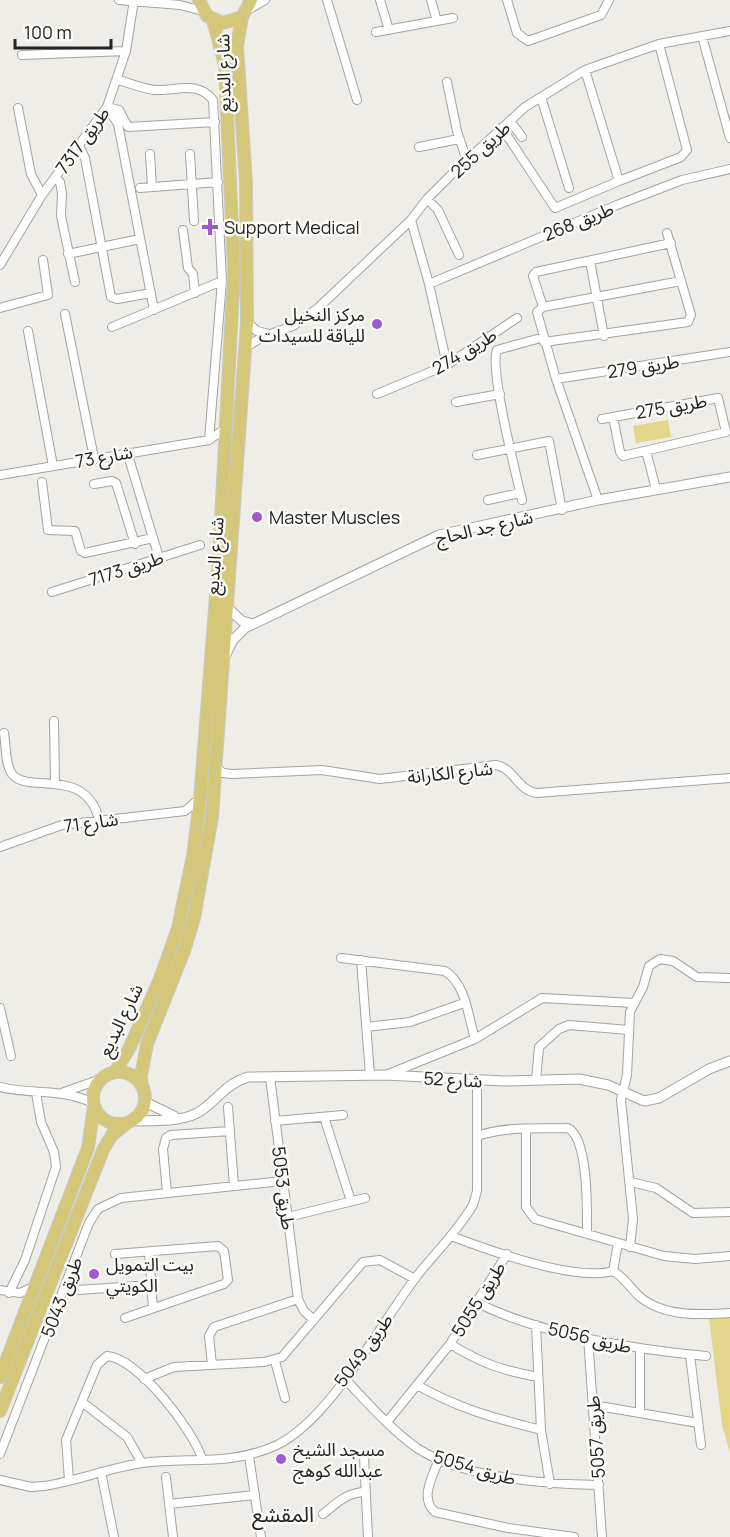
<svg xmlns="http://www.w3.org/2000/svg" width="730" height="1537" font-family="Manrope,'Noto Sans Arabic',sans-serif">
<rect width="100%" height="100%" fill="#eeede7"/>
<path fill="#e3d68a" d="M668,420L671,437L636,443L633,426Z
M730,1316V1453L722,1425L709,1318Z"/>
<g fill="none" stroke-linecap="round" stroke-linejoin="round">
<defs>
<path id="minor" d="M119,0L180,5L203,11
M327,0L357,100
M380,0L389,30
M431,0L437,21
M507,0L517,33L528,41L601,15L609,0
M248,10L265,0
M376,32L453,18
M702,36L730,138
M22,55L126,51
M118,80C130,83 143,89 155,90C177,91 197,80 213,100L222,281L209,440
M447,82L457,131L467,161
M541,97L569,188
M107,107L118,124L154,310
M107,107L119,110L128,127L215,122
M18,108L31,174L42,195
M510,121L522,137
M502,128L555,208L619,181L585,70
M79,146L85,158L111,297L117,299L151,293
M419,147L459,139
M150,154L152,187
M190,154L194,221
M55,177L60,182L62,193L61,216L75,282
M619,181L681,157L687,150L659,44
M140,188L218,182
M427,199L438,210L459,255
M411,220L429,284L447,365
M183,230L188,268L193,274L195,293
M68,254L140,239
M590,261L604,336
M0,265L42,195L107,107L126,51L134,0
M429,284L617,205L682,180L730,169
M543,307L533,276L536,272L671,243
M0,308L48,295L43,260
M65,314L94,458
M247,322L257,331L269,334
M112,327L222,281
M28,331L53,466
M544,342L688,322L691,315L667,233
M245,348L262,337L293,326L318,308L411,220L427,199L453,173L525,107L585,70L659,44L730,31
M556,379L730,352
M377,394L447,365L517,318
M456,402L500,394
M602,419L718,398L726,432L623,456L620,452L613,417
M646,451L656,489
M127,452L153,538
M477,455L549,441L562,510
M0,475L209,440L226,428
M42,482L48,530L75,531L81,551L85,553L153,538L159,557
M94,484L112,481L116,483L135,544
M488,500L520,493
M522,500C516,474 489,369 497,350L537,339
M598,500L556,379L537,312L543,307L681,281
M52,592L200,545
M54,721L55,783
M4,733C6,744 5,765 12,774C29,795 84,765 99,819
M216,767L223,773L232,774L322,770L380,779L496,765C514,768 518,791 537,793L730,778
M0,847L62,825L185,811L199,799
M341,958L445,971C466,984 468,1016 475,1039
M361,960L370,1075
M0,1008L11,1056
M366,1027L410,1022L464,1003
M386,1075L475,1039L542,998L634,1003
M270,1077L298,1299L304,1311L314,1320
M536,1080L539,1047L559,1029L569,1025L629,1030
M0,1087C32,1095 63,1088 93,1103
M64,1092L101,1079
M228,1107L234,1186
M324,1117L351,1201
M275,1121L343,1115
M526,1129V1207L535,1219L664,1256L695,1259L730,1256
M477,1136C506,1126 538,1129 568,1128C589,1139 587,1211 587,1234
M631,1182L656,1188L693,1213L730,1212
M167,1193L163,1149L166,1138L171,1135L230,1131
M288,1217L365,1198
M451,1236C488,1250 576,1282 613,1271C625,1278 630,1288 640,1297C664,1317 701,1315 730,1313
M630,1247L633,1219L621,1100L627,1075L630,1012L643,987L649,966L660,959L673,961L697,977L730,978
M149,1252L153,1308
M115,1254L218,1246L224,1251L228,1280L224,1284L125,1318
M613,1271L618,1243
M0,1290L20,1293L35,1286
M63,1291L152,1285
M9,1293L25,1260L56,1167L54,1152L41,1122L36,1093
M478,1303C538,1334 639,1350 706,1356
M536,1325L541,1430L550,1484
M588,1337L602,1537
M450,1344C483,1364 501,1370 538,1377
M640,1348V1412
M690,1355L701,1445
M275,1361L285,1398
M212,1365L209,1336L214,1327L298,1299
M344,1378C367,1402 390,1429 417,1448C462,1478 546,1484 599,1485
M144,1379L174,1367L264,1362L282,1357L363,1262L380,1260L415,1279
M417,1385C459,1409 495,1418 541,1430
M82,1402L127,1437L142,1463
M593,1405L698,1423
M387,1422L450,1344L507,1254
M0,1454L89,1223L98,1209L121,1198L283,1181
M249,1456L261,1537
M364,1457L368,1537
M439,1459C433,1476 419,1498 435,1512L508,1528L574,1537
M101,1472L114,1537
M166,1477L173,1537
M0,1480L31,1487L44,1486C77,1481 109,1468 142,1463C189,1457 232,1466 277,1445C330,1419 380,1325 416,1277C435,1253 457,1232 473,1205L477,1191V1080
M69,1480L66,1440L97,1365L107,1356C138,1358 194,1431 202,1459
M169,1504L255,1495
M323,1514C337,1503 347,1492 366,1492"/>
<path id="tertiary" d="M229,609L242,621L253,624
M225,656L233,640L245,628L439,535L598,500L730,477
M145,1102L174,1116
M132,1121C152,1120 185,1123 202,1110C219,1098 227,1083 248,1077L385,1075L504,1081L579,1079L608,1085L644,1101L659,1098L709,1069L730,1061"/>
<path id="primary" d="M199,0L207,16L223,23L242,17L251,0
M115,1072L130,1047L160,979L178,928L193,856L200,799L219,558L234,271L225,65L213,20
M93 1098a26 26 0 1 1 52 0a26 26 0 1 1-52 0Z
M142,1087L141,1076L147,1044L184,951L194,918L212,817L247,322L246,183L237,46L242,17
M0,1377L88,1148L94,1106
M0,1411L103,1150L112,1135L127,1123"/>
</defs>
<use href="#minor" stroke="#a4a39e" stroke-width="10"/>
<use href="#tertiary" stroke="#a4a39e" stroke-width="11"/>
<use href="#primary" stroke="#cacaca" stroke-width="14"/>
<use href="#minor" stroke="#fff" stroke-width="8"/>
<use href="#tertiary" stroke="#fff" stroke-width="9"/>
<use href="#primary" stroke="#d4c77a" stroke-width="12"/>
</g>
<g fill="#9d59cd" stroke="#fbfaf5" stroke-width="2">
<path d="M207 218h6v6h6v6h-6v6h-6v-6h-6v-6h6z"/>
<circle cx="377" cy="324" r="6"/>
<circle cx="257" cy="517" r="6"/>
<circle cx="94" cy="1274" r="6"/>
<circle cx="281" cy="1459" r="6"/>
</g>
<g text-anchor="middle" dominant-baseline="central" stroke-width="5" stroke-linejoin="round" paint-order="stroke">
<g font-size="18" fill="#232321" stroke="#fbfaf5">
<text transform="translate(223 73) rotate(-91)">شارع البديع</text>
<text transform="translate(82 140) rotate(-54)">طريق 7317</text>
<text transform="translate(480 149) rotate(-43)">طريق 255</text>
<text transform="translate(578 221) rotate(-22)">طريق 268</text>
<text transform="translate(464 351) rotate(-31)">طريق 274</text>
<text transform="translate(643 366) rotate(-9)">طريق 279</text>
<text transform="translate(671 406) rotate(-10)">طريق 275</text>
<text transform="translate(104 456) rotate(-10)">شارع 73</text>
<text transform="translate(484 527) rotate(-13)">شارع جد الحاج</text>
<text transform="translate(214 556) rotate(-86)">شارع البديع</text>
<text transform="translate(126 568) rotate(-18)">طريق 7173</text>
<text transform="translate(450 772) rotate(-6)">شارع الكارانة</text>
<text transform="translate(91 822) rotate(-8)">شارع 71</text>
<text transform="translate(120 1020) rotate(-64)">شارع البديع</text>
<text transform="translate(453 1079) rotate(3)">شارع 52</text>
<text transform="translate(284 1188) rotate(83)">طريق 5053</text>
<text transform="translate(61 1297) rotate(-69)">طريق 5043</text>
<text transform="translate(478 1299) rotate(-58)">طريق 5055</text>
<text transform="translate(590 1337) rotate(13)">طريق 5056</text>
<text transform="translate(363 1350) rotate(-54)">طريق 5049</text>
<text transform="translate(595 1437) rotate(-94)">طريق 5057</text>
<text transform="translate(475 1467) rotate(16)">طريق 5054</text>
</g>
<g font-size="18" fill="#232321" stroke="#fbfaf5" text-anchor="start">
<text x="224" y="227">Support Medical</text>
<text x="365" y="314" text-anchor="end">مركز النخيل<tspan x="365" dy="21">للياقة للسيدات</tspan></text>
<text x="269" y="517">Master Muscles</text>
<text x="106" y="1264">بيت التمويل<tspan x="106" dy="21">الكويتي</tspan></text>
<text x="293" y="1449">مسجد الشيخ<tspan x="293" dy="21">عبدالله كوهج</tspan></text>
</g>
<g font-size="21" fill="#232321" stroke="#fbfaf5">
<text x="283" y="1514">المقشع</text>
</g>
</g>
<path d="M15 39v9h96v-9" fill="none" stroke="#232321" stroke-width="3"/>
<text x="24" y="39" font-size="18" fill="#232321" stroke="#fbfaf5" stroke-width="4.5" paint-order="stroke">100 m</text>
</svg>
